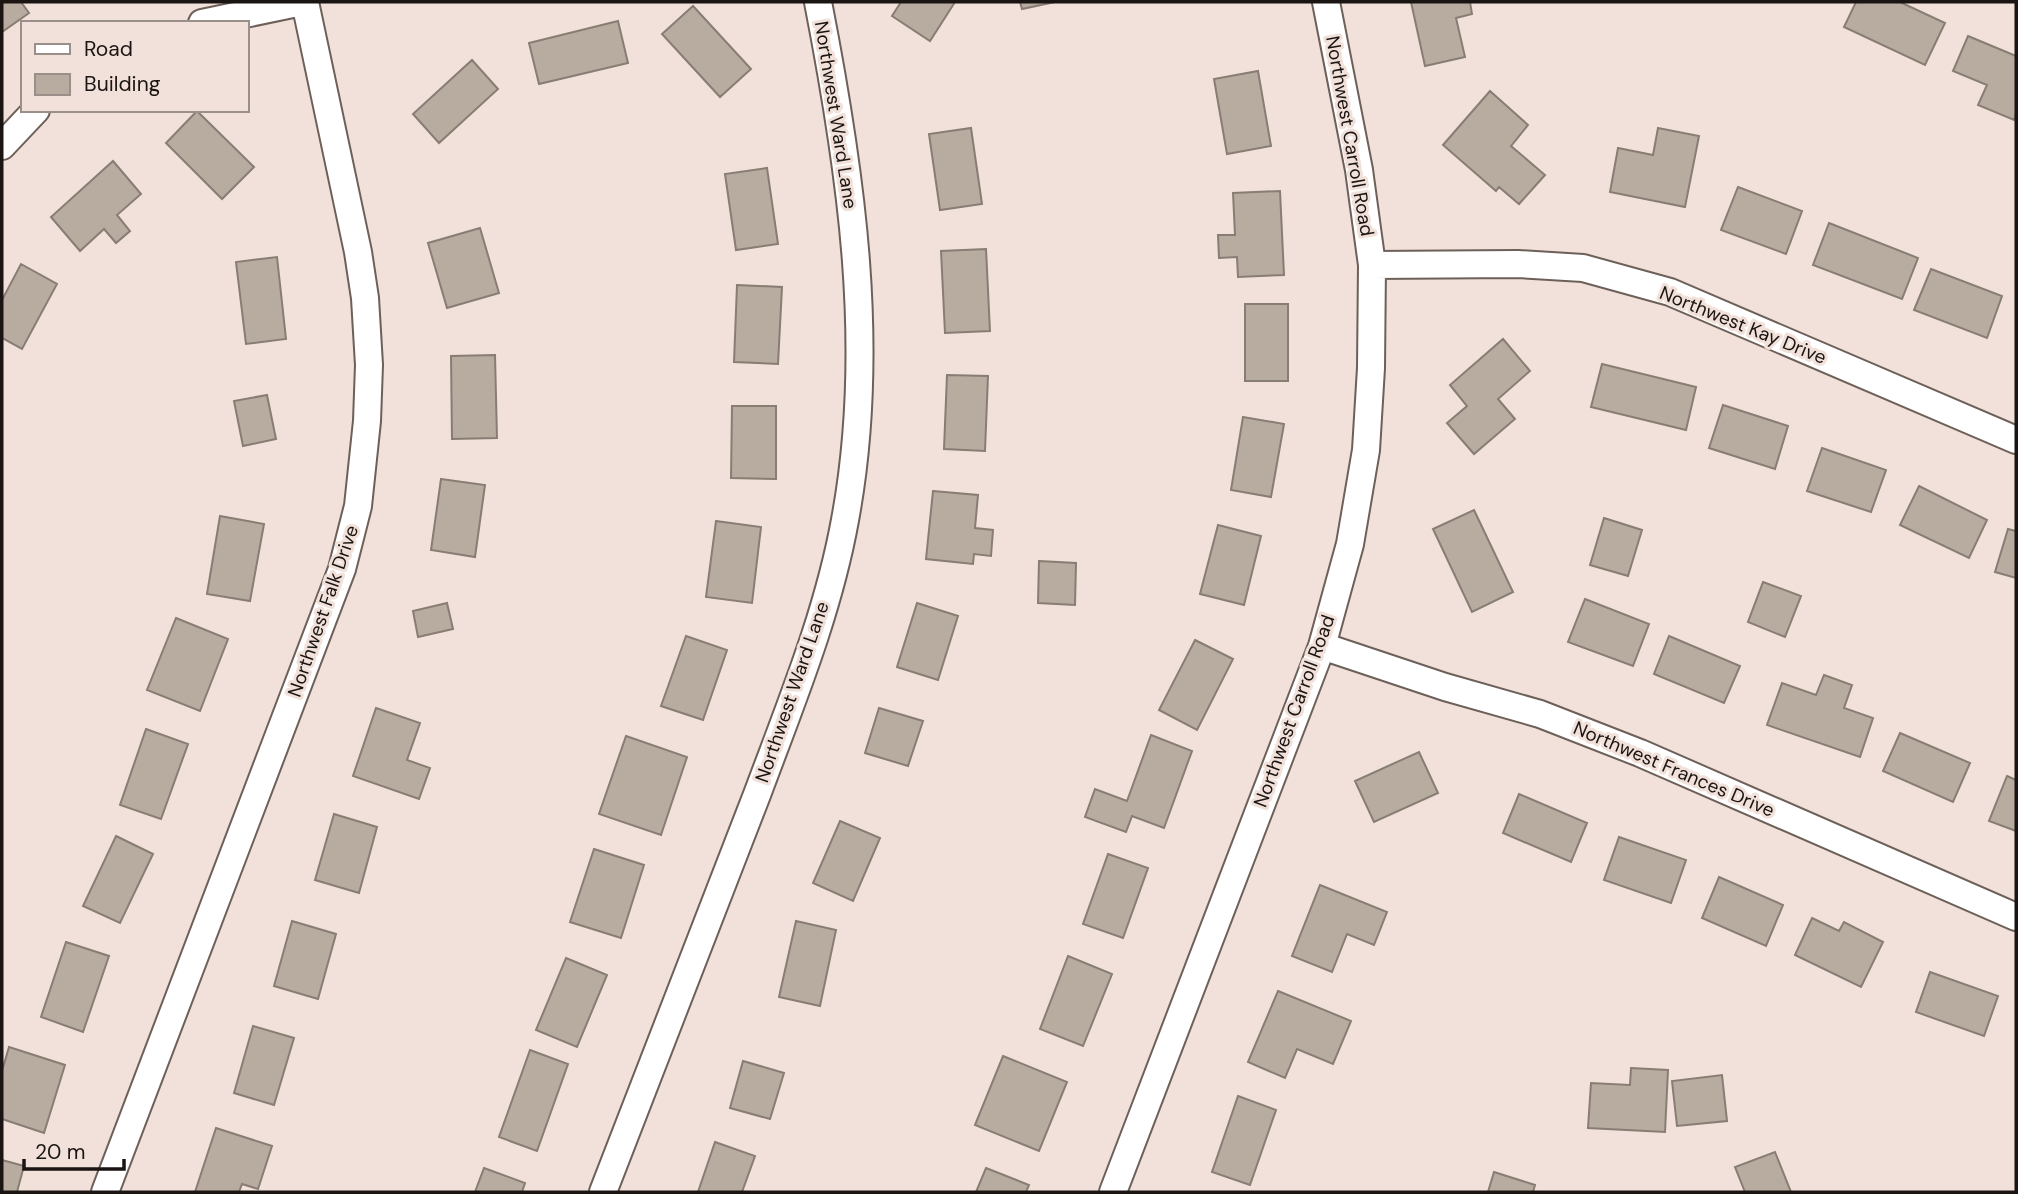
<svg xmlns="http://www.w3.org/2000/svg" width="2018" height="1194" font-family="'DM Sans',sans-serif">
<rect width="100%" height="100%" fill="#f1e1da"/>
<path fill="#b8aca1" stroke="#887d73" stroke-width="2" d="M2,2H21L29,13L2,32Z
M901,2H955L930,41L892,16Z
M1020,2H1055L1022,9Z
M1411,2H1470L1472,14L1456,18L1465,57L1425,66Z
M1856,2H1900L1945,23L1925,65L1844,27Z
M693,6L751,69L720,97L662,34Z
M618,21L628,63L539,84L529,43Z
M1968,36L2016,56V114L2014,120L1978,105L1987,85L1953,71Z
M472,60L498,89L439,143L413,114Z
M1258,71L1271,146L1227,154L1214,79Z
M1490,91L1528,125L1511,146L1545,175L1519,204L1499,187L1496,191L1443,145Z
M197,111L254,167L222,199L166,143Z
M971,128L982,204L940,210L929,134Z
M1658,128L1699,136L1685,207L1610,192L1618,148L1653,155Z
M113,161L141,194L117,215L130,231L116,243L104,229L80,251L51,217Z
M767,168L778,244L736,250L725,174Z
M1738,187L1802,211L1786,254L1721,230Z
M1280,191L1284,275L1238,277L1237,257L1219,258L1218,235H1235L1233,193Z
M1829,223L1918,258L1902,299L1813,265Z
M480,228L499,293L447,308L428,243Z
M986,249L990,331L945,333L941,251Z
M277,257L286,339L246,344L236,262Z
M21,264L57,284L22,349L2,338V300Z
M1931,269L2002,296L1987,338L1914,310Z
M737,285L782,287L778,364L734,362Z
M1245,304H1288V381H1245Z
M1503,339L1530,371L1498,399L1515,419L1474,454L1447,423L1467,406L1450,385Z
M495,355L497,438L452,439L451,356Z
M1602,364L1696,387L1686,430L1591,407Z
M947,375L988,376L985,451L944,449Z
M267,395L276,439L243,446L234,401Z
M1723,405L1788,426L1775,469L1709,448Z
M732,406H776V479L731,478Z
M1243,417L1284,424L1271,497L1231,490Z
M1822,448L1886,470L1871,512L1807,491Z
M441,479L485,485L475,557L431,550Z
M1919,486L1987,520L1969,558L1900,525Z
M933,491L978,495L975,528L993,530L991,556L974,554L973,564L926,559Z
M1474,510L1513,592L1472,612L1433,529Z
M220,516L264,524L250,601L207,594Z
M1604,518L1642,530L1628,576L1590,565Z
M716,521L761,527L752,603L706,597Z
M1218,525L1261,536L1244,605L1200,594Z
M2008,529L2016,531V578L1995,572Z
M1039,561L1076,563L1075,605L1038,603Z
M1763,582L1801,596L1785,637L1748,622Z
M1585,599L1649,624L1633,666L1568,642Z
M447,603L453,629L418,637L413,611Z
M917,603L958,616L938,680L897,667Z
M176,618L228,639L200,711L147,690Z
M686,636L727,650L703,720L661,706Z
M1669,636L1740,666L1724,703L1654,674Z
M1195,640L1233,659L1197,730L1159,710Z
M1824,675L1852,685L1844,708L1873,718L1860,757L1767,725L1782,683L1816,695Z
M376,708L420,723L407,760L430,768L419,799L353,776Z
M879,708L923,721L908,766L865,753Z
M146,729L188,744L161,819L120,805Z
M1900,733L1970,763L1953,802L1883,771Z
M1151,735L1192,751L1164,828L1132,816L1126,832L1085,817L1095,789L1127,801Z
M626,736L687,757L661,835L599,814Z
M1419,752L1438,793L1374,822L1355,781Z
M2007,776L2016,780V831L1989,821Z
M1519,794L1587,823L1571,862L1503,833Z
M334,814L377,827L359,893L315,880Z
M840,821L880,838L853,901L813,883Z
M116,836L153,854L120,923L83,906Z
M1619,837L1686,860L1671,903L1604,880Z
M594,849L644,865L621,938L570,922Z
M1108,854L1148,868L1123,938L1083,924Z
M1719,877L1783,905L1766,946L1702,918Z
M1320,885L1387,912L1374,945L1347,934L1332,972L1292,956Z
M1812,918L1839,931L1844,922L1883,942L1861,987L1795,955Z
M292,921L336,934L318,999L274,986Z
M796,921L836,930L820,1006L779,997Z
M66,942L109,956L83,1032L41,1017Z
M1068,956L1112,974L1083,1046L1040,1029Z
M566,958L607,975L577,1047L536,1030Z
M1930,972L1998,996L1984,1036L1916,1012Z
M1278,991L1351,1021L1333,1064L1297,1049L1285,1078L1248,1062Z
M253,1026L294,1038L274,1105L234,1093Z
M9,1047L65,1065L44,1133L2,1119V1071Z
M530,1050L568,1064L537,1151L499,1137Z
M1003,1056L1067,1082L1039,1151L975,1125Z
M743,1061L784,1073L770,1119L730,1108Z
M1631,1068L1668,1070L1665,1132L1588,1128L1591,1083L1630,1085Z
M1722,1075L1727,1121L1677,1126L1672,1081Z
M1238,1096L1276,1110L1250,1185L1212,1172Z
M216,1128L272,1146L258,1189L242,1184L239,1192H195Z
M715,1142L755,1156L742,1192H698Z
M1775,1152L1791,1192H1745L1735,1167Z
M2,1160L24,1166L17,1192H2Z
M484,1168L525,1183L522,1192H475Z
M986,1168L1029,1185L1026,1192H976Z
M1494,1172L1535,1185L1533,1192H1488Z"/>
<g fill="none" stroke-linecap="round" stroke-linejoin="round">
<defs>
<path id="minor" d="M202,23L302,2
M2,146L36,110
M1372,265L1518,264L1583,268L1670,292L2016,440
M1322,646L1445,687L1540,714L1640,753L2016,917
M105,1192L342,569L358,506L367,421L369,365L365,298L358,252L305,2
M603,1192C655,1059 707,926 758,792C791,703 828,614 845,520C877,348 851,171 818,2
M1113,1192L1322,646L1350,544L1366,450L1371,368L1372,265L1359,170L1326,2"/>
</defs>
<use href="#minor" stroke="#6d6059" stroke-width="30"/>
<use href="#minor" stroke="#fff" stroke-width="26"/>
</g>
<g text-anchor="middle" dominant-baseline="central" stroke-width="6" stroke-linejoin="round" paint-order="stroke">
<g font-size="19" fill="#1a1512" stroke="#f1e1da">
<text transform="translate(836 115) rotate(81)">Northwest Ward Lane</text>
<text transform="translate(1350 136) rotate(80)">Northwest Carroll Road</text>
<text transform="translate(1743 325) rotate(22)">Northwest Kay Drive</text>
<text transform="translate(323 611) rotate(-71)">Northwest Falk Drive</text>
<text transform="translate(792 692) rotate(-71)">Northwest Ward Lane</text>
<text transform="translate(1294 711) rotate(-70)">Northwest Carroll Road</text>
<text transform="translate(1674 769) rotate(23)">Northwest Frances Drive</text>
</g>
</g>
<rect width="2018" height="1194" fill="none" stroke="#1a1512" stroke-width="7"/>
<rect x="21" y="21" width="228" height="91" fill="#f1e1da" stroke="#9b8f8a" stroke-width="2"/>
<rect x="35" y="44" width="35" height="10" fill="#ffffff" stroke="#9b8f8a" stroke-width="2"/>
<text x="84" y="56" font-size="21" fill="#1a1512">Road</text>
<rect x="35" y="74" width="35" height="21" fill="#b8aca1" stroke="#9b8f8a" stroke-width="2"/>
<text x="84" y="91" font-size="21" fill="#1a1512">Building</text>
<path d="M24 1159v10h100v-10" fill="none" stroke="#1a1512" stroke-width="3.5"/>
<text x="35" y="1159" font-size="21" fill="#1a1512" stroke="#f1e1da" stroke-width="5" paint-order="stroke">20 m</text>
</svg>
